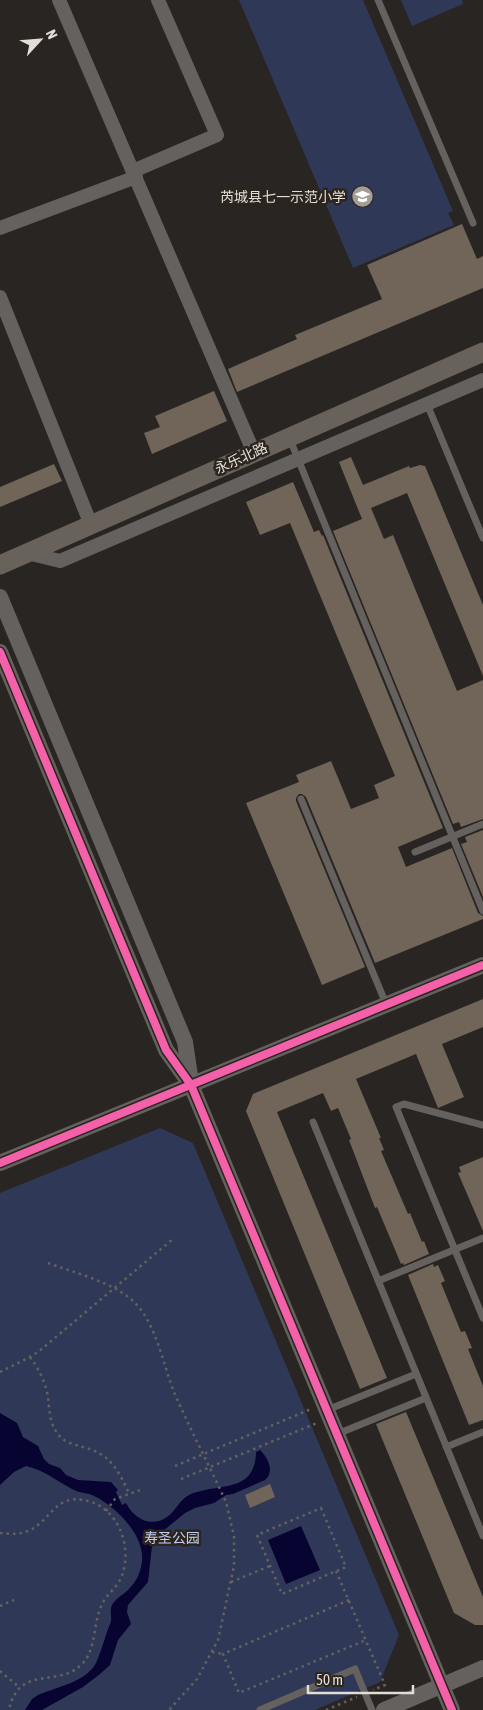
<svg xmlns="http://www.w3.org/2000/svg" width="483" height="1710" font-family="'Asap Condensed','Noto Sans SC',sans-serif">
<rect width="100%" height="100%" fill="#282522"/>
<path fill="#303858" d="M239,0H363L453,211L448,213L454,225L353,268Z
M401,0H462L463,4L412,26Z
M160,1128L193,1143L399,1635L380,1682L315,1710H0V1193Z"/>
<path fill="#070431" d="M0,1413L17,1423L23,1437L38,1446L44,1459L49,1464L60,1468L66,1475L78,1480L111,1482L118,1490L116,1492L122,1505L126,1503C134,1519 151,1528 167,1517C176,1511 179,1500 189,1495C217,1482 255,1495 256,1452L260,1450C268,1458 275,1471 265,1480L233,1494L226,1495L214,1503L195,1508L185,1513L163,1531L152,1546L148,1582L128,1605L127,1612L131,1624L118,1640L110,1665L100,1674L83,1687L42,1710H25L32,1699L38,1695C57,1687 86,1682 96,1663C102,1650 105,1636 110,1624C113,1618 109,1612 112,1605C116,1598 123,1595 128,1590C135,1583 139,1576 141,1567C149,1539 117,1507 94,1496C89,1493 82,1493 76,1491C59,1483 45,1470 26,1466L14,1472L0,1485Z
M301,1526L320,1570L286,1584L268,1540Z"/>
<path fill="#706558" d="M462,224L477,259L483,256V288L237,392L228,369L297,339L295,335L382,299L367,265Z
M214,391L227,421L152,454L144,433L160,427L155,416Z
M351,457L363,485L409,466L410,468L420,465L425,466L483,605V676L407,493L371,508L384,539L393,535L457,691L483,680V819L461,827L459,822L453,824L333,531L362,519L339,462Z
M54,464L62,481L0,507V487Z
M293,482L314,532L319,530L322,536L323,535L443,828L398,847L406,867L452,848L478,913L483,916V919L375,963L306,797L302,794H299L296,798V801L365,967L322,985L246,803L299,782L296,775L331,761L351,809L379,798L374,785L395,776L290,523L260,535L246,502Z
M483,830V897L461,844L467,842L465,837Z
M483,999V1027L442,1044L464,1097L438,1108L416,1054L356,1079L381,1138H379L384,1150L381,1151L408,1214L410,1213L422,1242L424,1241L429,1254L404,1265L403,1263L401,1264L377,1207L375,1208L349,1140L351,1139L338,1108L331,1111L323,1093L277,1112L387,1378L360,1389L246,1111L253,1094Z
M483,1157V1231L458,1173L461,1172L459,1167Z
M433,1264L434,1267L438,1265L445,1281L441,1283L461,1332L465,1331L472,1348L468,1349L483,1386V1420L469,1425L408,1275Z
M406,1412L483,1597V1625H475L454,1613L376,1424Z
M270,1484L275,1497L250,1508L245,1495Z"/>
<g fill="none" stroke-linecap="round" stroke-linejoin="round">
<path stroke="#64615f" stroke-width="2.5" stroke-dasharray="2.5 4" stroke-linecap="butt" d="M48,1263C75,1273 113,1282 134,1302C156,1323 163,1364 174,1392C190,1429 209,1465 226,1502L234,1536V1566L218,1640L197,1679L169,1710
M30,1357C38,1368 44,1379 47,1392C50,1407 48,1420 57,1433C67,1447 85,1445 99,1453C115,1462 121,1477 129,1493
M0,1372L28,1358L38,1352L173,1239
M175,1466L311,1409
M181,1479L317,1423
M321,1508L346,1567L282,1594L257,1535Z
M106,1511L115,1499L140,1490
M0,1533C10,1534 21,1535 30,1530C51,1520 55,1495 83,1500C118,1505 134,1548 121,1578C116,1589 104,1596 100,1609C93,1627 96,1651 81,1665C57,1688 19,1664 9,1710
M336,1571L385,1685L373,1690
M231,1582L270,1566
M349,1600L223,1654L239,1693L366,1640
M0,1606L14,1600
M212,1652L223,1654
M0,1671L20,1688
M326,1710L357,1697"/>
<path stroke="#64615e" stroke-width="7" d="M378,0L473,223
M427,404L483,538
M289,437L483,911
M301,799L386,1004
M415,852L483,824
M313,1122L483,1536
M483,1125L404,1104L396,1107L483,1318
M378,1281L483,1238
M327,1410L416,1374
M337,1434L426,1398
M446,1447L483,1432
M260,1710L355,1669L372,1710"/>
<path stroke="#64615e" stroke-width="14" d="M59,0L254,453
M133,171L217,135L158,0
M0,228L136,177
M0,297L91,525
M27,553L60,561L483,380"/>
<path stroke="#64615e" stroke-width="16" d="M0,597L185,1042L191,1083
M0,652L166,1050L191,1085L452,1710
M0,1163L483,965
M384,1710L483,1668"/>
<path stroke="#68625a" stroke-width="19" d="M0,565L483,352"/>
<defs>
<path id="cycleway" d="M0,652L166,1050L191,1085L452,1710
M0,1163L483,965"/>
</defs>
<use href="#cycleway" stroke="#2c251e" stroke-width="11"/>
<use href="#cycleway" stroke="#f560ab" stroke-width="8"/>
</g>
<defs>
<symbol id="school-disc" viewBox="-11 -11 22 22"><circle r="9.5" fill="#a19d98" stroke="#2c251e"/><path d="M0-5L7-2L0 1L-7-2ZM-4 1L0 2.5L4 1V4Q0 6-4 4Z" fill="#fff"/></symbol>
</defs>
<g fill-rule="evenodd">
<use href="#school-disc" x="350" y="184" width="25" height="25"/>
</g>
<g text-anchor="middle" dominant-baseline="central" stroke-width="5" stroke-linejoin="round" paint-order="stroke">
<g font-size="14" fill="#e2ddd8" stroke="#2c251e" text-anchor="end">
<text x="346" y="197">芮城县七一示范小学</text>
</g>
<g font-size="14" fill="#e2ddd8" stroke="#2c251e">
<text transform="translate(241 458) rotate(-24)">永乐北路</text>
</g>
<g font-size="14" fill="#c2ccef" stroke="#2c251e">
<text x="172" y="1538">寿圣公园</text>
</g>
</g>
<g transform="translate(40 40) rotate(64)" stroke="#2c251e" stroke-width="4" paint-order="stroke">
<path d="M0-4L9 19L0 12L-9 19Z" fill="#e2ddd8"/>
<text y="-8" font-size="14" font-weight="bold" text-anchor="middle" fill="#e2ddd8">N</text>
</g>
<path d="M308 1685v8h105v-8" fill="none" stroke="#e2ddd8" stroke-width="2.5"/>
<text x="316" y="1685" font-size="15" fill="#e2ddd8" stroke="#2c251e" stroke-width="4" paint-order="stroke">50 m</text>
</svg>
